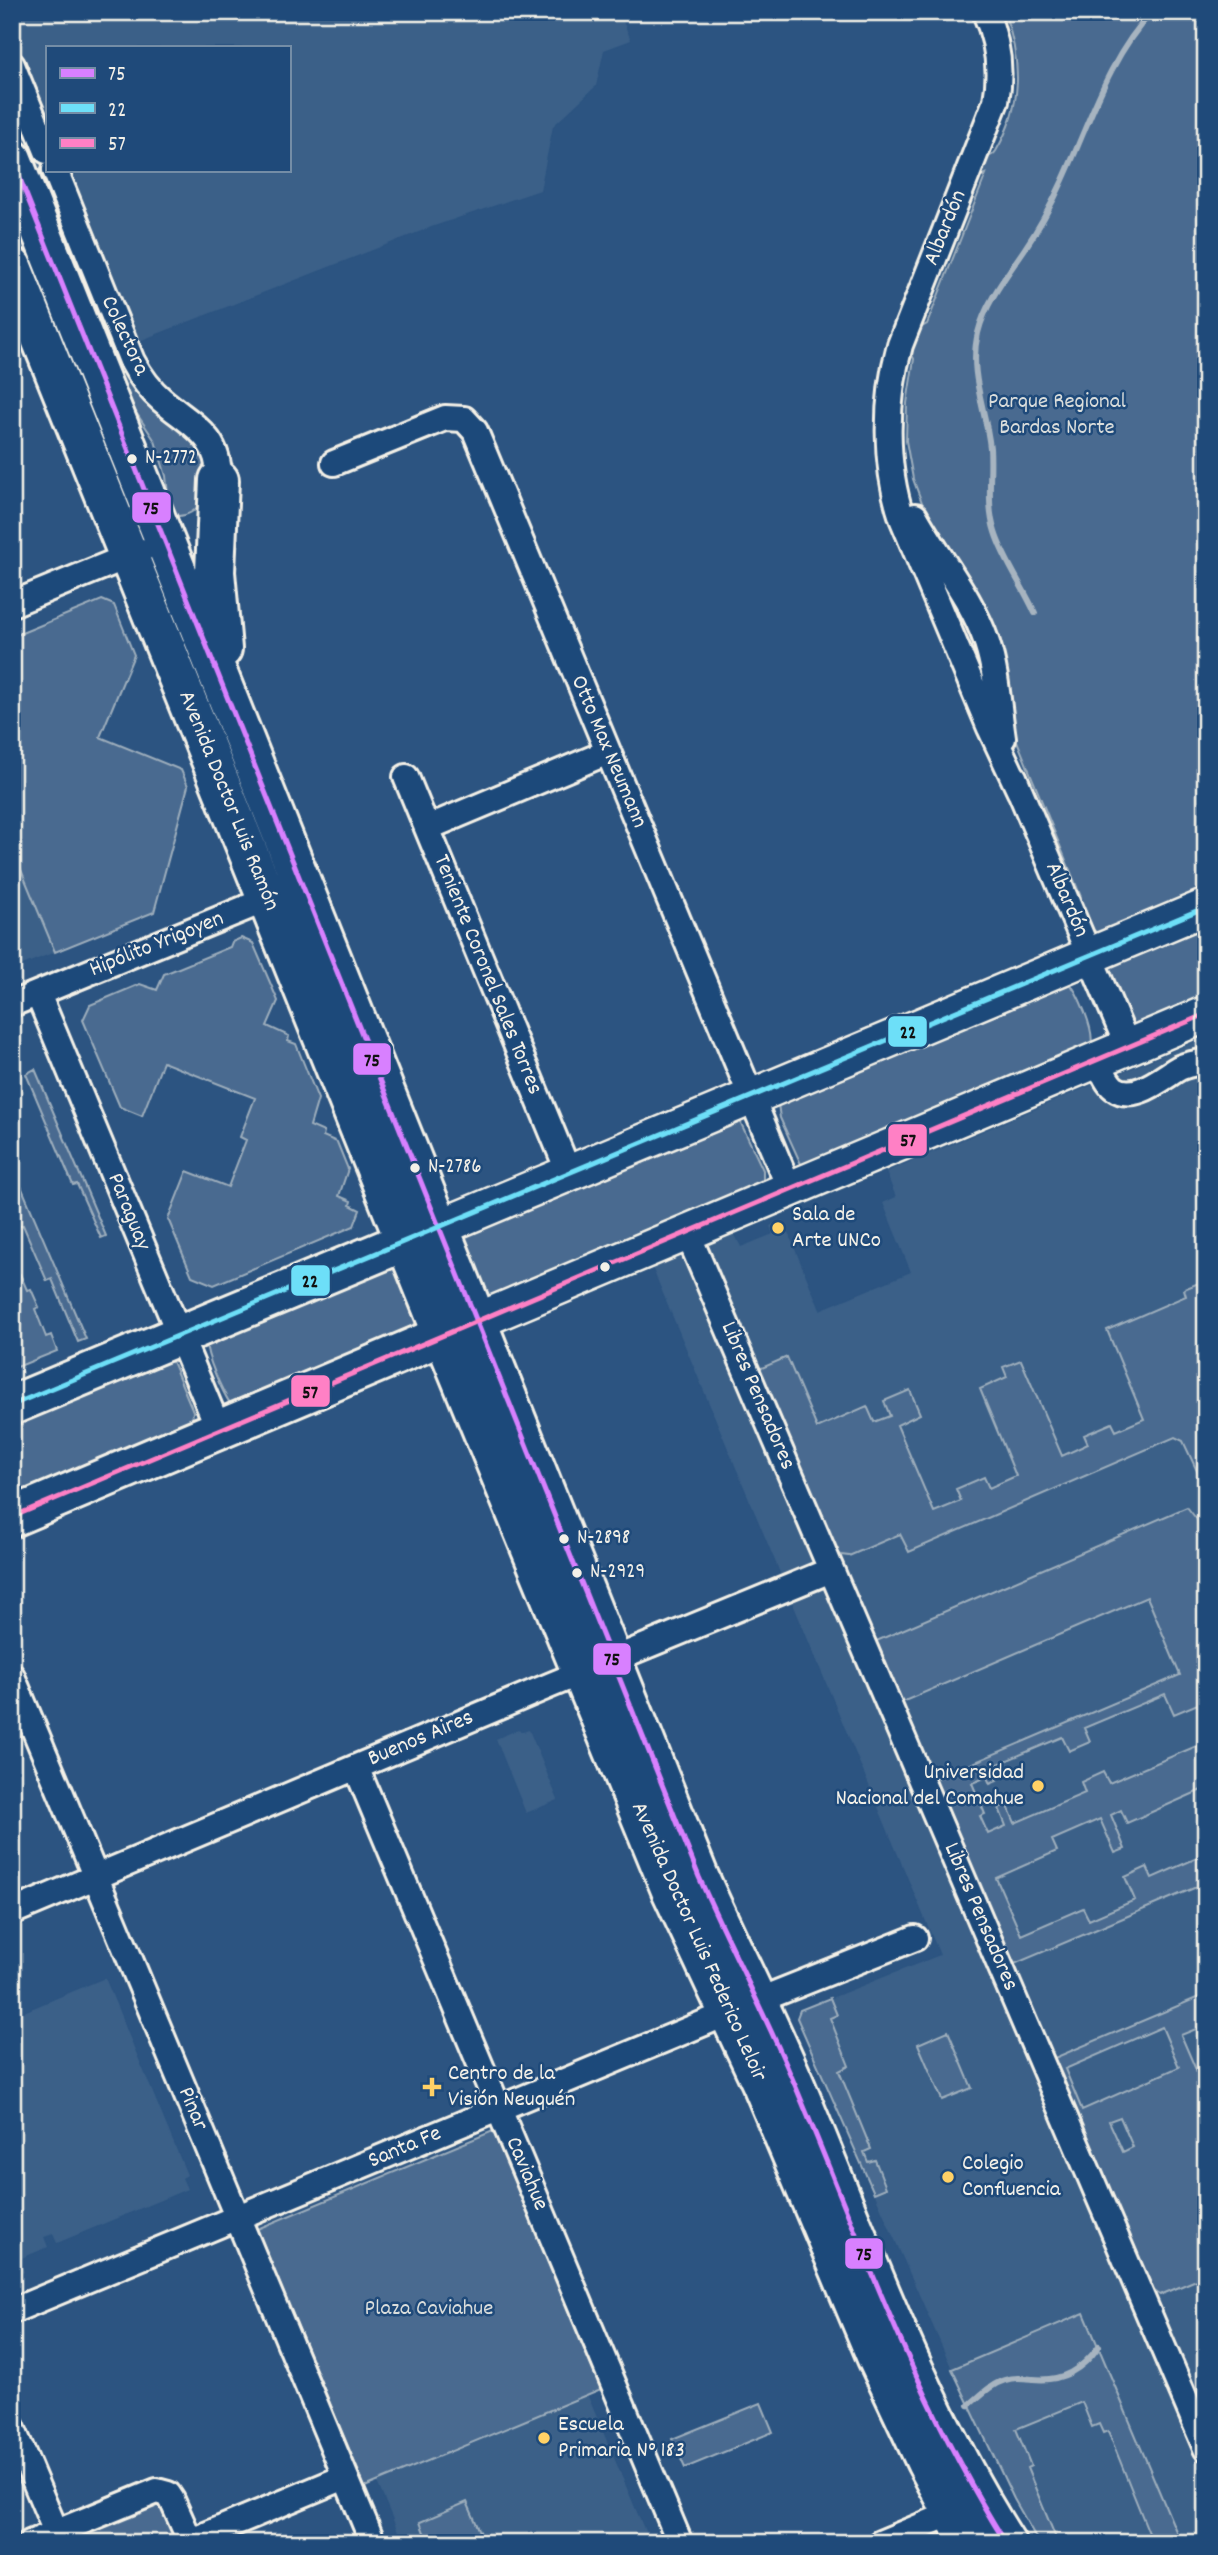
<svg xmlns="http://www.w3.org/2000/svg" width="1218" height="2555" font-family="Dekko,sans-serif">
<rect width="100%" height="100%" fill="#2c5481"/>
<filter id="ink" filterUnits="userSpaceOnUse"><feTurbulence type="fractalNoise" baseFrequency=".0143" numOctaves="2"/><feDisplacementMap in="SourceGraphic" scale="14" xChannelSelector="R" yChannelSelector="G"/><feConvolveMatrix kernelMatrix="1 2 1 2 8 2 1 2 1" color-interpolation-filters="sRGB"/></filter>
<g filter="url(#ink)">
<path fill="#3b6088" d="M12,12H619L631,40L604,50L596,86L553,126L540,190L434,226L139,341L68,170H289V47H47V118L12,33Z
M12,848L55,952L12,969Z
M1206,1037V2543H1039L1014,2499L952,2369L797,2018L801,2010L940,1955L652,1267L734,1233L741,1247L773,1234L770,1226L783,1220L820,1310L911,1272L883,1203L896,1197L886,1172Z
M517,1730L523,1732L529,1730L558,1800L526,1813L496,1739Z
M105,1978L187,2175L182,2178L187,2189L57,2243L53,2234L44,2237L48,2247L19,2259L24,2272L12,2276V2017Z
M587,2394L650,2543H403L377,2482Z"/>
<path fill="#496b90" stroke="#9eaebc" stroke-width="2" fill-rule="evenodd" d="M1004,12H1206V894L1098,933C1084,926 1080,911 1081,897L1017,741L1005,665L992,621L970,579L943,539L932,534L923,518L924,508L913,479L906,441L907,403L914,359L909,349L915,331L927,324L986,174L977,177C980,171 982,162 987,158C993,153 991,158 996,151C1023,105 1022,61 1004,12Z
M12,93L43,168L32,173L12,124Z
M55,199L129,382C153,415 213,434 204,481C203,488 203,497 200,503C196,511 187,516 178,516L169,504L166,476L155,441L121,390L45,203Z
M930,562L975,630L992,721Z
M102,600L114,605L134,655L100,737L181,770L188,786L154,912L55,952L12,848V637Z
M1206,917V1002L1137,1026L1133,1024L1108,966Z
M241,938L253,943L278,1001L267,1026L289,1036L288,1041L296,1044L318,1099L310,1126L324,1132L323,1136L337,1142L348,1169L339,1196L351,1201L350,1205L360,1210L354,1226L214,1285L192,1276L168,1219L187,1171L228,1187L246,1140L240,1137L255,1098L163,1062L142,1116L120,1107L83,1020L90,1005L140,984L157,990L164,974L230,947L232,942Z
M1067,980C1078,991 1095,1031 1091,1045L803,1166L800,1162L780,1118L778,1104Z
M35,1069L106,1236L101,1238L77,1184L73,1185L26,1074Z
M739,1119L763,1170V1183L488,1302L456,1229Z
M12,1165L86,1339L78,1342L52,1279L47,1281L23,1225L12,1229Z
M394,1264L420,1327L231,1405C222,1391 206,1357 206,1341Z
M12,1270L15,1276L20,1274L27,1290L31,1289L39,1307L35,1309L46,1337L51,1335L57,1351L12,1369Z
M1206,1280V1490L1183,1441L1175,1437L909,1552L900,1534L849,1556L841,1555L835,1550L757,1370L787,1357L817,1428L867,1406L874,1422L890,1416L884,1401L910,1390L920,1414L897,1425L934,1512L961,1501L956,1489L984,1477L989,1488L1016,1476L980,1389L1007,1377L1003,1367L1021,1360L1062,1456L1088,1444L1084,1435L1112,1423L1116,1431L1144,1419L1107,1330L1186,1296L1184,1289Z
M171,1359L193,1411L192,1423L12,1502V1414Z
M1187,1507L1206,1531V1716L1200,1703L1174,1714L1165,1694L1084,1728L1090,1742L1069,1751L1062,1737L991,1767L997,1781L990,1784L987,1777L972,1783L985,1814L980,1816L988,1834L1006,1826L999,1808L1007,1804L1015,1823L1085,1793L1081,1782L1103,1772L1109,1783L1206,1742V1788L1127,1823L1121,1810L1111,1815L1125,1849L1115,1853L1100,1819L1052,1840L1057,1851L996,1878L1021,1935L1083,1908L1089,1920L1135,1900L1125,1877L1147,1867L1152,1878L1206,1854V1883L1012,1965L933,1780L1180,1675L1151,1606L1147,1597L900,1703L874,1642Z
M1206,1994V2025L1181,2035L1206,2093V2276L1160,2295L1149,2287L1052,2059ZM1162,2027L1179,2067L1082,2110L1065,2069ZM1120,2117L1133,2147L1123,2152L1109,2121Z
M830,1998L837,2015L830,2018L849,2066L839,2071L871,2149L864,2152L868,2162L875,2160L886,2188L874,2193L797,2018L800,2010Z
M948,2031L972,2088L942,2100L918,2044Z
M493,2131L601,2389L365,2487L257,2229Z
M1084,2313L1181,2543H1153L1108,2431L1103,2433L1099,2424L1092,2427L1082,2402L1016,2429L1031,2466L1027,2468L1058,2543H1039L1014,2499L952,2369Z
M761,2403L773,2432L685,2468L672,2439Z
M467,2502L485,2543H428L420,2522Z
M155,2504L162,2506L179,2543H58Z"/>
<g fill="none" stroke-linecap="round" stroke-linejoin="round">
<path stroke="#a7b4c0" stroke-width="6" d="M1035,613C1023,586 1004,561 995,532C986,505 992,476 990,448C986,409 968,373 978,333C985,303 1007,275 1024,250C1039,228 1052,204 1063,180C1089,124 1108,58 1152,12
M969,2405C980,2396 991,2384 1005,2380C1015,2377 1023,2378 1033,2379C1062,2382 1082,2370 1099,2346
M1203,2518L1206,2524"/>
<defs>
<path id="street" d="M985,12C998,41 1002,69 996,101L900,345C885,399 884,464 902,518L990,728L1020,792
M12,65L47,151
M55,170L132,361C140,376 149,389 162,400C191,425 220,435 219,480
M334,463L445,418L464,419L475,431L790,1190
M915,516C938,558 971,596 987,643C997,674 998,706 1003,738
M12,604L141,551
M406,777L569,1173
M1014,777L1128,1047
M427,828L608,752
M38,994L219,1430
M12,1004L280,894
M1098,1060C1102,1069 1106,1082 1114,1088C1134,1103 1163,1077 1179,1068C1187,1064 1197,1063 1206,1061
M687,1232L1206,2448
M12,1676L373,2543
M356,1767L680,2543
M12,1912L551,1685L831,1570
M12,2311L757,2001L915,1938
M12,2427L56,2532
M191,2541L345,2477
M30,2543L157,2491L168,2494L172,2500L191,2543
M880,2543L952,2513"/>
<path id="secondary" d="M438,1228L1206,907
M477,1321L1206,1014"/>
<path id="primary" d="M12,159L699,1877C730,1947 765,2014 795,2085C860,2239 916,2401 1006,2543
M12,267L443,1335L671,1890L761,2082L876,2356L926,2462L969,2543
M219,480L215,572L222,649
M12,1405L430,1231
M12,1517L465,1326"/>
</defs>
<use href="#street" stroke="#f4f1e8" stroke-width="30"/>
<use href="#secondary" stroke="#f4f1e8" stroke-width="40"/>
<use href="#primary" stroke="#f4f1e8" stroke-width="44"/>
<use href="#street" stroke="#1f4a7a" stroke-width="24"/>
<use href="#secondary" stroke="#1f4a7a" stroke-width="35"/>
<use href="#primary" stroke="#1f4a7a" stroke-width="38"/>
<defs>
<path id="bus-1" d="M12,159L699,1877C730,1947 765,2014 795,2085C860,2239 916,2401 1006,2543"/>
<path id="bus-2" d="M12,1405L1206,907"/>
<path id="bus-3" d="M12,1517L1206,1014"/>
</defs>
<use href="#bus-1" stroke="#1f4a7a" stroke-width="10"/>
<use href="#bus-2" stroke="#1f4a7a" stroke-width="10"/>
<use href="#bus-3" stroke="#1f4a7a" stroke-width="10"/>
<use href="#bus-1" stroke="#d880ff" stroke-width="5"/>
<use href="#bus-2" stroke="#6ddff8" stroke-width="5"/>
<use href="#bus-3" stroke="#ff80c5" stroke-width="5"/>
</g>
</g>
<g fill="#f4f1e8" stroke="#1f4a7a" stroke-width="2.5">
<circle cx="132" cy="459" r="6"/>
<circle cx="415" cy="1168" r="6"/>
<circle cx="605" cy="1267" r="6"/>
<circle cx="564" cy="1539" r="6"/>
<circle cx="577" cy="1573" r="6"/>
</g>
<g fill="#ffd166" stroke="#1f4a7a" stroke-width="2.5">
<circle cx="778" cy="1228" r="7"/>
<circle cx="1038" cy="1786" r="7"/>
<path d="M428.5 2076.5h7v7h7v7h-7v7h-7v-7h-7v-7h7z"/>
<circle cx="948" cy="2177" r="7"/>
<circle cx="544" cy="2438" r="7"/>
</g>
<g text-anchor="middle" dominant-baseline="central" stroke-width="5" stroke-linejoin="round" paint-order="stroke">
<g font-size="21" fill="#f4f1e8" stroke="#1f4a7a" text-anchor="start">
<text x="145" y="459">N-2772</text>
<text x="428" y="1168">N-2786</text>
<text x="577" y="1539">N-2898</text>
<text x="590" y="1573">N-2929</text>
</g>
<g font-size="23" fill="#f4f1e8" stroke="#1f4a7a">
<text transform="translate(946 228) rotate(-68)">Albardón</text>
<text transform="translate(124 336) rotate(65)">Colectora</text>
<text transform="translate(608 752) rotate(67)">Otto Max Neumann</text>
<text transform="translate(228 801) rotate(68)">Avenida Doctor Luis Ramón</text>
<text transform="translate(1066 900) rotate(67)">Albardón</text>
<text transform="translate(157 945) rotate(-22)">Hipólito Yrigoyen</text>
<text transform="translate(487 975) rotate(68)">Teniente Coronel Sales Torres</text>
<text transform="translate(128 1212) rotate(68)">Paraguay</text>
<text transform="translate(757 1396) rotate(67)">Libres Pensadores</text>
<text transform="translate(421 1739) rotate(-23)">Buenos Aires</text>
<text transform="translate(980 1917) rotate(67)">Libres Pensadores</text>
<text transform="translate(698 1942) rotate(66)">Avenida Doctor Luis Federico Leloir</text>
<text transform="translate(192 2109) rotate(67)">Pinar</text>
<text transform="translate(405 2148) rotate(-23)">Santa Fe</text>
<text transform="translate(526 2174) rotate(67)">Caviahue</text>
</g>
<g font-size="23" fill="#dadddb" stroke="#1f4a7a">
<text x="1057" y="402">Parque Regional<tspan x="1057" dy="26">Bardas Norte</tspan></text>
<text x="429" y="2309">Plaza Caviahue</text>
</g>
<g font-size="23" fill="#f4f1e8" stroke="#1f4a7a" text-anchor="start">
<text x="792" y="1215">Sala de<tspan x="792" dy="26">Arte UNCo</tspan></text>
<text x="1024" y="1773" text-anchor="end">Universidad<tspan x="1024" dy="26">Nacional del Comahue</tspan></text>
<text x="448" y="2074">Centro de la<tspan x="448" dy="26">Visión Neuquén</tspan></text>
<text x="962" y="2164">Colegio<tspan x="962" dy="26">Confluencia</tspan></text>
<text x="558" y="2425">Escuela<tspan x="558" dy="26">Primaria N° 183</tspan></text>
</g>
</g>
<g stroke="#1f4a7a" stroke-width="2.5">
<rect x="131" y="491" width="41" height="33" rx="7" fill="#d880ff"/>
<rect x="887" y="1015" width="41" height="33" rx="7" fill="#6ddff8"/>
<rect x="352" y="1042" width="40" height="34" rx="7" fill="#d880ff"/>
<rect x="887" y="1123" width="41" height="34" rx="7" fill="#ff80c5"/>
<rect x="290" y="1264" width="41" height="33" rx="7" fill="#6ddff8"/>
<rect x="290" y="1374" width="41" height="34" rx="7" fill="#ff80c5"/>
<rect x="592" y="1642" width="40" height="34" rx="7" fill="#d880ff"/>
<rect x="844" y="2237" width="40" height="33" rx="7" fill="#d880ff"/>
</g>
<g font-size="19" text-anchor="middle" font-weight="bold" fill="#111">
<text x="151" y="514">75</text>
<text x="908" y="1038">22</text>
<text x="372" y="1066">75</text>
<text x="908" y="1146">57</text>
<text x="310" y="1287">22</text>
<text x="310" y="1398">57</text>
<text x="612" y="1665">75</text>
<text x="864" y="2260">75</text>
</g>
<rect width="1218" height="2555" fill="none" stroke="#1f4a7a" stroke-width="42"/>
<rect x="21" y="21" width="1176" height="2513" fill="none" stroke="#f4f1e8" stroke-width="2.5" filter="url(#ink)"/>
<rect x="46" y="46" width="245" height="126" fill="#1f4a7a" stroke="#748da6" stroke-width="2"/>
<rect x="60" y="68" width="35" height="10" fill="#d880ff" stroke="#748da6" stroke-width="2"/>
<text x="108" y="80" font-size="21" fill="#f4f1e8">75</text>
<rect x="60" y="103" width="35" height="10" fill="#6ddff8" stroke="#748da6" stroke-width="2"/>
<text x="108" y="116" font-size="21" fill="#f4f1e8">22</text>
<rect x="60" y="138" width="35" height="10" fill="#ff80c5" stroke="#748da6" stroke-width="2"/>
<text x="108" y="150" font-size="21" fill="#f4f1e8">57</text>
</svg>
